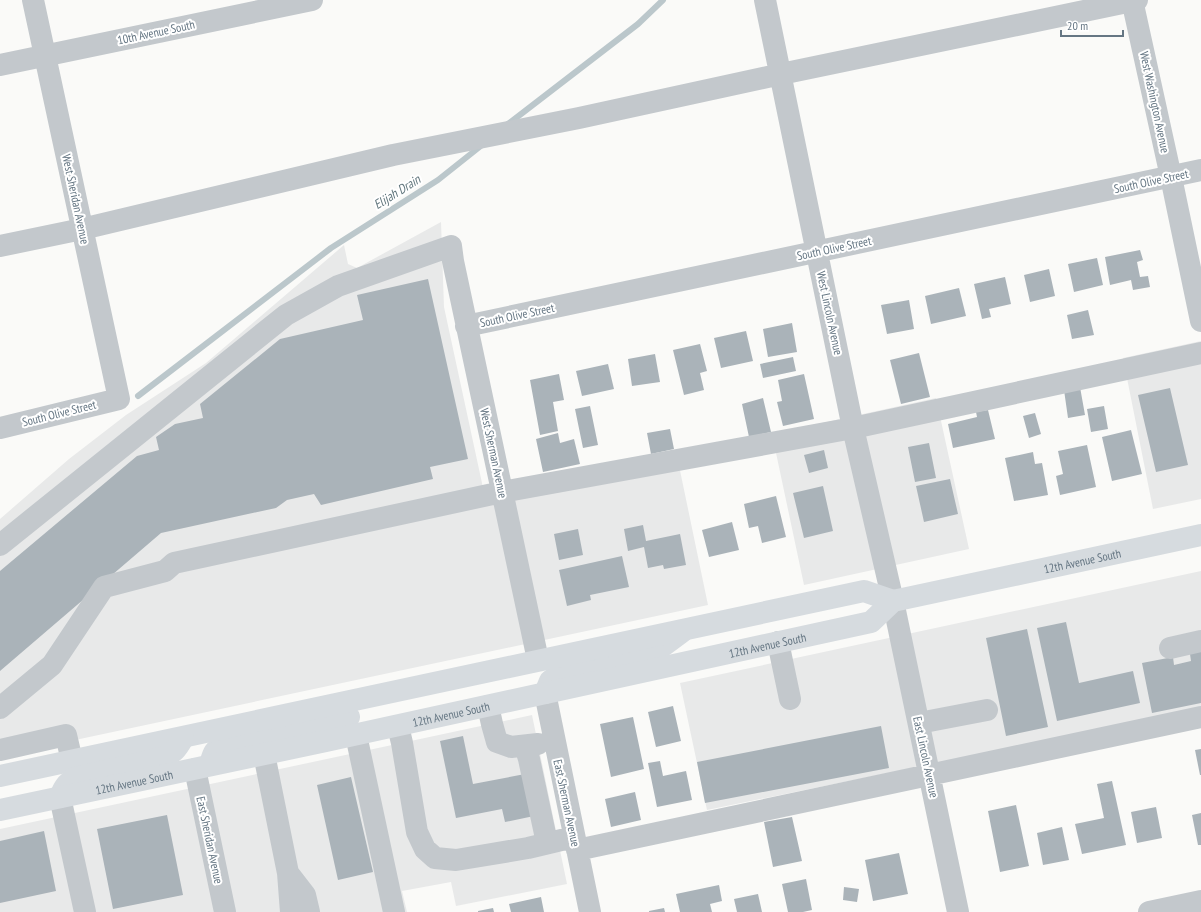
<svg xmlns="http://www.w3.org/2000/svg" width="1201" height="912" font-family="'PT Sans Narrow',sans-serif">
<rect width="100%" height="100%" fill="#fafaf8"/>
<path fill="#e8e9e9" d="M441,222L444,307L485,497L677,456L708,605L0,756V519L69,459L126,415L206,363L344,245L348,264L357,268Z
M1201,341V499L1153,509L1123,358Z
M936,398L969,549L804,585L772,434Z
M1201,571V709L707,810L680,683Z
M532,715L567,884L456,906L451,882L402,891L407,912H0V829Z"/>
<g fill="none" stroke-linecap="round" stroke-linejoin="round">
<path stroke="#bbc7cb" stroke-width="6" d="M508,124L638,24L663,0
M138,396L331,248L438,180L482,145"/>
</g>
<path fill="#aab3b9" d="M1140,250L1143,260L1137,262L1140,277L1148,276L1150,287L1133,290L1131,280L1110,285L1105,257Z
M1097,258L1103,285L1074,292L1068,264Z
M1049,269L1055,296L1030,302L1024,275Z
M1005,277L1011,304L989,309L991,317L982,319L974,284Z
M428,279L468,459L430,467L433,479L321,505L314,494L287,500L276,508L161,533L0,671V571L137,456L159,450L156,437L175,424L203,418L200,404L280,339L363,320L357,295Z
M959,288L966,316L931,324L925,296Z
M909,300L914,329L887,334L881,305Z
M1088,310L1094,335L1072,339L1067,315Z
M792,323L797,352L768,357L763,329Z
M746,331L753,361L721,368L714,338Z
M700,344L707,371L700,373L704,390L684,395L673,350Z
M919,353L930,397L901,404L890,360Z
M655,354L660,382L632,386L628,359Z
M793,357L796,371L763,378L760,364Z
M608,364L614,389L582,396L576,371Z
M559,374L564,400L553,402L558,431L540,435L530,380Z
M804,374L814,419L783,426L777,402L782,401L778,380Z
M1080,387L1085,415L1068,418L1064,390Z
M1170,388L1188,465L1156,472L1138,395Z
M763,398L771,432L749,437L742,404Z
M590,406L598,445L583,448L575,409Z
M1104,406L1108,429L1091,432L1087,409Z
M988,410L995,439L953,448L948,424L977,417L976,412Z
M1035,413L1041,434L1029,438L1023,416Z
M670,429L674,449L651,454L647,433Z
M1131,430L1142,474L1112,481L1102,437Z
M558,433L560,443L574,439L580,464L543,472L536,439Z
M929,443L936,478L915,482L908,447Z
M1087,445L1096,487L1060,495L1056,476L1063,474L1058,451Z
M824,450L828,468L809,473L804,455Z
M1033,452L1035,464L1042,463L1048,495L1014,501L1005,458Z
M950,479L958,514L924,522L916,486Z
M823,486L833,531L804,538L793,493Z
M776,496L786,537L762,543L758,526L749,528L744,504Z
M732,522L739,550L709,557L702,530Z
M643,525L646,541L680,534L686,565L664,569L663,565L648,568L644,547L628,551L624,529Z
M578,529L583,555L559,560L554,534Z
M622,556L629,587L590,595L591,600L567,606L559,570Z
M1066,622L1079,683L1133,671L1140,703L1057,721L1037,628Z
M1027,629L1048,727L1006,736L986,638Z
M1201,651V703L1152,713L1142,663L1173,657L1174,665L1191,661L1190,654Z
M673,706L681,741L656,747L648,712Z
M633,717L644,769L611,777L600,724Z
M881,726L889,768L705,803L697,762Z
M463,736L473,784L525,774L534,816L505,822L502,809L456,818L440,741Z
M1201,749V775H1200L1195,750Z
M660,761L663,776L686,771L692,800L657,807L648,763Z
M351,777L373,872L338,880L317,785Z
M1112,781L1126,845L1082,854L1075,824L1104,818L1097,784Z
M635,792L641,820L611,827L605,799Z
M1016,805L1029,866L1000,872L988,811Z
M1156,807L1162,838L1137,843L1131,812Z
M1201,813V845H1198L1192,815Z
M167,815L183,895L113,909L97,829Z
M792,817L802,861L773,867L764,822Z
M1062,827L1069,860L1043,865L1037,833Z
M44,831L56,891L0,903V841Z
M899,853L908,894L873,901L865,860Z
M806,879L812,910L803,912H788L782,884Z
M719,885L722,901L710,904L712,912H680L676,894Z
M844,887L859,889L857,902L843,900Z
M758,894L762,912H737L734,899Z
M541,897L544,912H511L509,904Z
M493,908L494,912H478V911Z
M664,908L665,912H649V911Z"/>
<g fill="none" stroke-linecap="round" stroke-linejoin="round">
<path stroke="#c3c8cc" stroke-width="22" d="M765,0L853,428L893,601L958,912
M1132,0L1171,177L1201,321
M0,65L312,0
M0,246L82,229L393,155L579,118L781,74L1137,0
M466,326L1201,170
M0,428L119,399L33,0
M0,545L286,315L338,286L451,246L453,261L538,660
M778,642L790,699
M1170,648L1201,641
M545,693L590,912
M488,706L492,724L497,742L511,747L538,744
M0,708L52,665L104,587L165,571L174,563L502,492L853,428L1201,353
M919,723L987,710
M398,726L402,743L417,832L425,849L435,858L456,860L528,848L574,837
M356,735L394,912
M525,746L529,759L547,843
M0,750L66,735L72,761
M264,754L288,873L291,912
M195,769L225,912
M60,797L85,912
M577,850L1201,717
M288,873L305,895L309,912
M1149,912L1201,901"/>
<g stroke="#d6dbdf" stroke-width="22">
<path d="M545,693L550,681L561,673L655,652L682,632"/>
<path d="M210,765C213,754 213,750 225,744L349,717"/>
<path d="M0,776L864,591L893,601"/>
<path d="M60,797C64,787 66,784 75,778L161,758C174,753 177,749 183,738"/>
<path id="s1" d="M0,810L326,741L871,622L893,601L1201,535"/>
</g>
</g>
<g text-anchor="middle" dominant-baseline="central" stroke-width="4" stroke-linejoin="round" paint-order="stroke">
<g font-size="12" fill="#657683" stroke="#fff">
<text transform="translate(156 32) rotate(-12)">10th Avenue South</text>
<text transform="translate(1155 102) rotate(78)">West Washington Avenue</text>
<text transform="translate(1151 181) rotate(-12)">South Olive Street</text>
<text transform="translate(76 199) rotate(78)">West Sheridan Avenue</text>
<text transform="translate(834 248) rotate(-12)">South Olive Street</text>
<text transform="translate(830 313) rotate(78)">West Lincoln Avenue</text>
<text transform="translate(517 315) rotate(-12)">South Olive Street</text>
<text transform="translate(59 413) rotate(-14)">South Olive Street</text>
<text transform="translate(494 453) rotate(78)">West Sherman Avenue</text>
<text stroke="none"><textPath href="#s1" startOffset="1115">12th Avenue South</textPath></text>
<text stroke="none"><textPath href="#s1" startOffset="785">12th Avenue South</textPath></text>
<text stroke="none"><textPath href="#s1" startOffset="461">12th Avenue South</textPath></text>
<text transform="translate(926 757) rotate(78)">East Lincoln Avenue</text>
<text stroke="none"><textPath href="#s1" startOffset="137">12th Avenue South</textPath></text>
<text transform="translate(567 803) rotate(78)">East Sherman Avenue</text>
<text transform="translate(210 840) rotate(78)">East Sheridan Avenue</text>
</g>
<g font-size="13" font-style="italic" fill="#60757c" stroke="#fff">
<text transform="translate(397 192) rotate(-32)">Elijah Drain</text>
</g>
</g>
<path d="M1061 30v6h62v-6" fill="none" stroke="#657683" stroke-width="2"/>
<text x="1067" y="30" font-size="12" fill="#657683" stroke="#ffffff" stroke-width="3" paint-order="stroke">20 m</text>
</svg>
